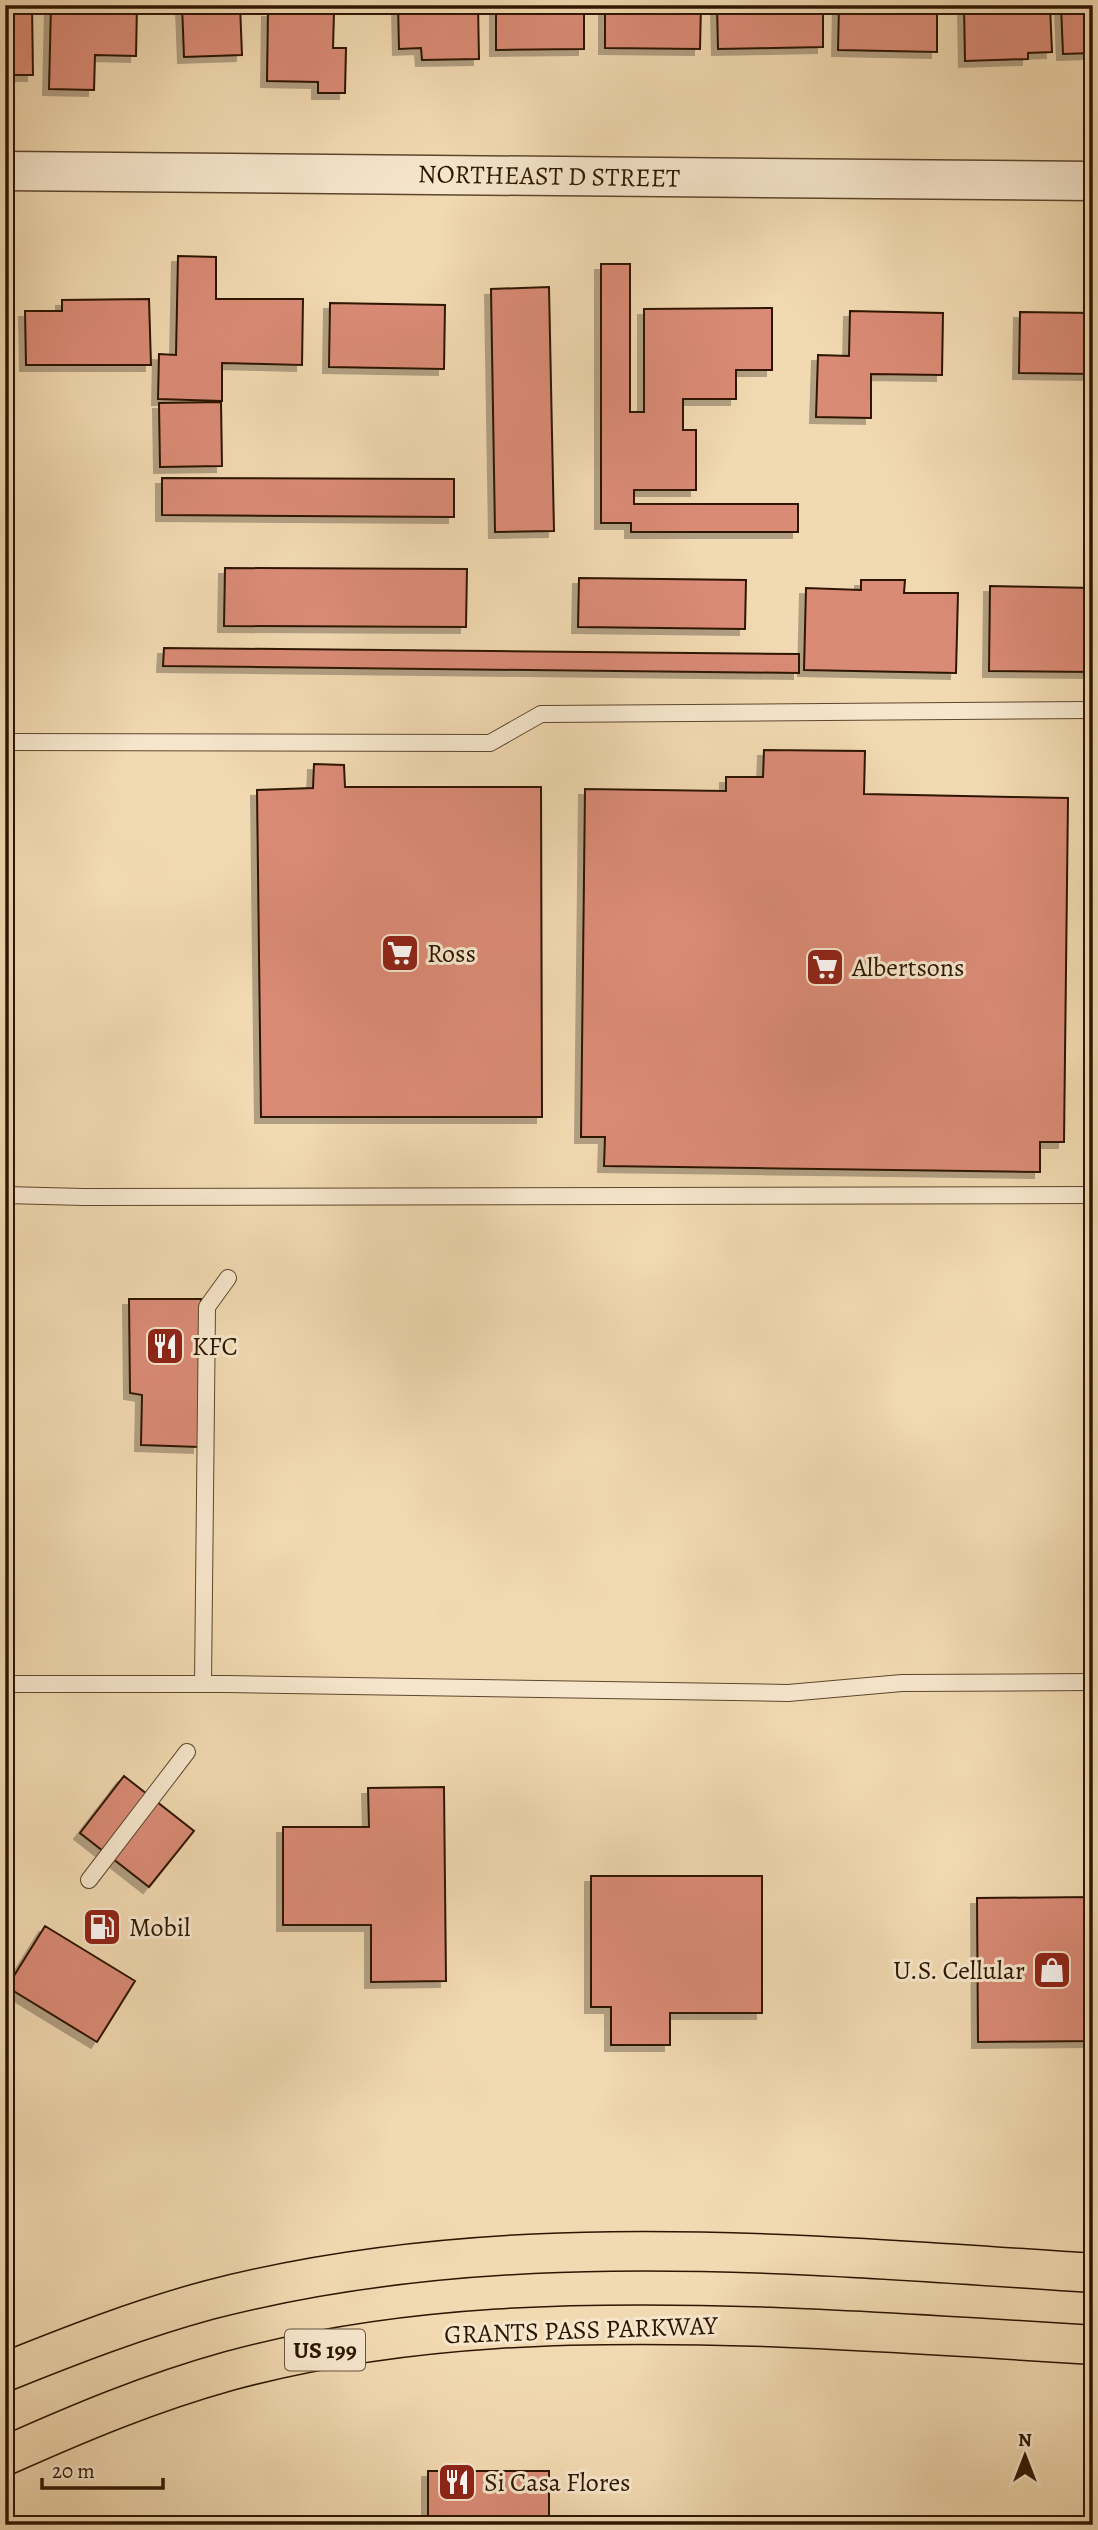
<svg xmlns="http://www.w3.org/2000/svg" width="1098" height="2530" font-family="Alegreya,serif">
<defs>
<filter id="shadow"><feDropShadow dx="-6" dy="6" stdDeviation="0" flood-color="#0004"/></filter>
</defs>
<rect width="100%" height="100%" fill="#f1d9b1"/>
<filter id="stains"><feTurbulence type="fractalNoise" baseFrequency=".00286" numOctaves="4"/><feColorMatrix values="0 0 0 0 .2 0 0 0 0 .09 0 0 0 0 .02 0 0 0 .5 -.17"/></filter>
<radialGradient id="worn" r=".72"><stop offset=".6" stop-color="#630" stop-opacity="0"/><stop offset="1" stop-color="#630" stop-opacity=".3"/></radialGradient>
<path fill="#da8b76" stroke="#2d1600" stroke-width="2" filter="url(#shadow)" d="M5,5H32L33,75H5Z
M51,5H137L136,56L95,55L94,90L49,89Z
M182,5H240L242,55L184,57Z
M398,5H478L479,59L422,60L421,48L399,49Z
M496,5H584V49L496,50Z
M605,5H701L700,49L605,48Z
M717,5H823V47L718,49Z
M839,5H937V52L838,50Z
M964,5H1050L1052,52L1028,53V59L965,61Z
M1061,5H1093V53L1063,54Z
M268,11L334,12L333,48H346L345,93H318V82L267,81Z
M178,256L216,257V299H303L302,365L222,363V401L158,399L159,354L176,355Z
M601,264H630V412H644V309L772,308V370H736V399H683V430H696V490H634V504H798V532H631V523H601Z
M549,287L554,531L495,532L491,289Z
M149,299L151,365H26L25,311H62V300Z
M330,303L445,305L444,369L329,367Z
M850,311L943,313L942,375L871,374V418L816,417L818,355L849,356Z
M1020,312L1093,313V374L1019,373Z
M221,402L222,466L160,467L159,403Z
M162,478L454,479V517L162,515Z
M225,568L467,569L466,627L224,626Z
M579,578L746,580L745,629L578,627Z
M861,580H905L904,593H958L956,673L804,670L806,588L861,590Z
M990,586L1093,588V672L989,671Z
M164,648L799,654V673L163,666Z
M764,750L865,751L864,794L1068,798L1064,1142H1040V1172L604,1166L605,1137H581L585,789L726,791V777H763Z
M314,764L344,765L345,787H541L542,1117H261L257,790L313,788Z
M129,1299H201L199,1447L141,1445L142,1395L130,1393Z
M124,1776L194,1831L149,1887L80,1833Z
M444,1787L446,1981L371,1982V1925H283V1827H369L368,1788Z
M591,1876H762V2013H670V2045H611V2007H591Z
M1093,1897V2041L978,2042L977,1898Z
M45,1926L135,1981L97,2042L7,1987Z
M428,2471H549V2525H428Z"/>
<g fill="none" stroke-linecap="round" stroke-linejoin="round">
<defs>
<path id="service" d="M5,742L490,743L541,714L1093,710
M5,1195L84,1197L1093,1195
M5,1684H227L788,1693L902,1683L1093,1682
M203,1684L207,1307L228,1278
M89,1880L187,1752"/>
<path id="tertiary" d="M5,171L1093,181"/>
<path id="trunk" d="M5,2372C72,2345 139,2319 209,2300C498,2225 799,2254 1093,2273
M5,2456C79,2423 150,2393 229,2371C406,2323 588,2321 770,2327C878,2331 985,2338 1093,2345"/>
</defs>
<use href="#service" stroke="#5e472c" stroke-width="18"/>
<use href="#tertiary" stroke="#5e472c" stroke-width="41"/>
<use href="#trunk" stroke="#2d1600" stroke-width="41"/>
<use href="#service" stroke="#f6e6cc" stroke-width="16"/>
<use href="#tertiary" stroke="#f6e6cc" stroke-width="38"/>
<use href="#trunk" stroke="#f1d9b1" stroke-width="38"/>
</g>
<defs>
<symbol id="supermarket-square" viewBox="-11 -11 22 22"><rect x="-9" y="-9" width="18" height="18" rx="4" fill="#8f2418" stroke="#f6e6cc"/><path d="M-6-5.5h2.5l.6 2H6L4.5 2H-2.5L-4.4-4H-6ZM-1.5 3.2a1.3 1.3 0 1 0 .1 0ZM3 3.2a1.3 1.3 0 1 0 .1 0Z" fill="#fff"/></symbol>
<symbol id="restaurant-square" viewBox="-11 -11 22 22"><rect x="-9" y="-9" width="18" height="18" rx="4" fill="#8f2418" stroke="#f6e6cc"/><path d="M-5-6h1v4h1v-4h1v4h1v-4h1v5L-1.5 .5V6h-2V.5L-5-1ZM5-6V6H3V1.5H1.5Q1.5-4 5-6Z" fill="#fff"/></symbol>
<symbol id="fuel-square" viewBox="-11 -11 22 22"><rect x="-9" y="-9" width="18" height="18" rx="4" fill="#8f2418" stroke="#f6e6cc"/><path d="M-5.5-6h7V0h2V4h1.3V-2.5L3-4.5l.8-.8L6-3V5H2.5V1h-1V6h-7ZM-4.2-4.7v3.2H.2V-4.7Z" fill="#fff"/></symbol>
<symbol id="shop-square" viewBox="-11 -11 22 22"><rect x="-9" y="-9" width="18" height="18" rx="4" fill="#8f2418" stroke="#f6e6cc"/><path d="M-5-2.5h2.3a2.7 3.5 0 0 1 5.4 0H5L5.5 6h-11ZM-1.5-2.5h3a1.5 2.3 0 0 0-3 0Z" fill="#fff"/></symbol>
</defs>
<g fill-rule="evenodd">
<use href="#supermarket-square" x="378" y="931" width="44" height="44"/>
<use href="#supermarket-square" x="803" y="945" width="44" height="44"/>
<use href="#restaurant-square" x="143" y="1324" width="44" height="44"/>
<use href="#fuel-square" x="80" y="1905" width="44" height="44"/>
<use href="#shop-square" x="1030" y="1948" width="44" height="44"/>
<use href="#restaurant-square" x="435" y="2460" width="44" height="44"/>
</g>
<g text-anchor="middle" dominant-baseline="central" stroke-width="6" stroke-linejoin="round" paint-order="stroke">
<rect fill="#f6e6cc" stroke="#69543d" stroke-width="2" x="285" y="2329.5" width="80" height="41" rx="5"/>
<g font-size="24" font-weight="bold" fill="#2d1600">
<text x="325" y="2350">US 199</text>
</g>
<g font-size="26" fill="#2d1600" stroke="#f6e6cc">
<text transform="translate(549 176) rotate(1)">NORTHEAST D STREET</text>
<text transform="translate(581 2330) rotate(-2)">GRANTS PASS PARKWAY</text>
</g>
<g font-size="26" fill="#2d1600" stroke="#f6e6cc" text-anchor="start">
<text x="427" y="953">Ross</text>
<text x="852" y="967">Albertsons</text>
<text x="192" y="1346">KFC</text>
<text x="129" y="1927">Mobil</text>
<text x="1025" y="1970" text-anchor="end">U.S. Cellular</text>
<text x="484" y="2482">Si Casa Flores</text>
</g>
</g>
<rect width="1098" height="2530" fill="none" stroke="#f1d9b1" stroke-width="28"/>
<rect x="7" y="7" width="1084" height="2516" fill="none" stroke="#2d1600" stroke-width="3.5"/>
<rect x="14" y="14" width="1070" height="2502" fill="none" stroke="#2d1600" stroke-width="2"/>
<g transform="translate(1025 2456)" stroke="#f6e6cc" stroke-width="5" paint-order="stroke">
<path d="M0-5L12 26L0 18L-12 26Z" fill="#2d1600"/>
<text y="-10" font-size="19" font-weight="bold" text-anchor="middle" fill="#2d1600">N</text>
</g>
<path d="M42 2478v10h121v-10" fill="none" stroke="#2d1600" stroke-width="3.5"/>
<text x="52" y="2478" font-size="21" fill="#2d1600" stroke="#f6e6cc" stroke-width="5" paint-order="stroke">20 m</text>
<rect width="100%" height="100%" filter="url(#stains)"/>
<rect width="100%" height="100%" fill="url(#worn)"/>
</svg>
